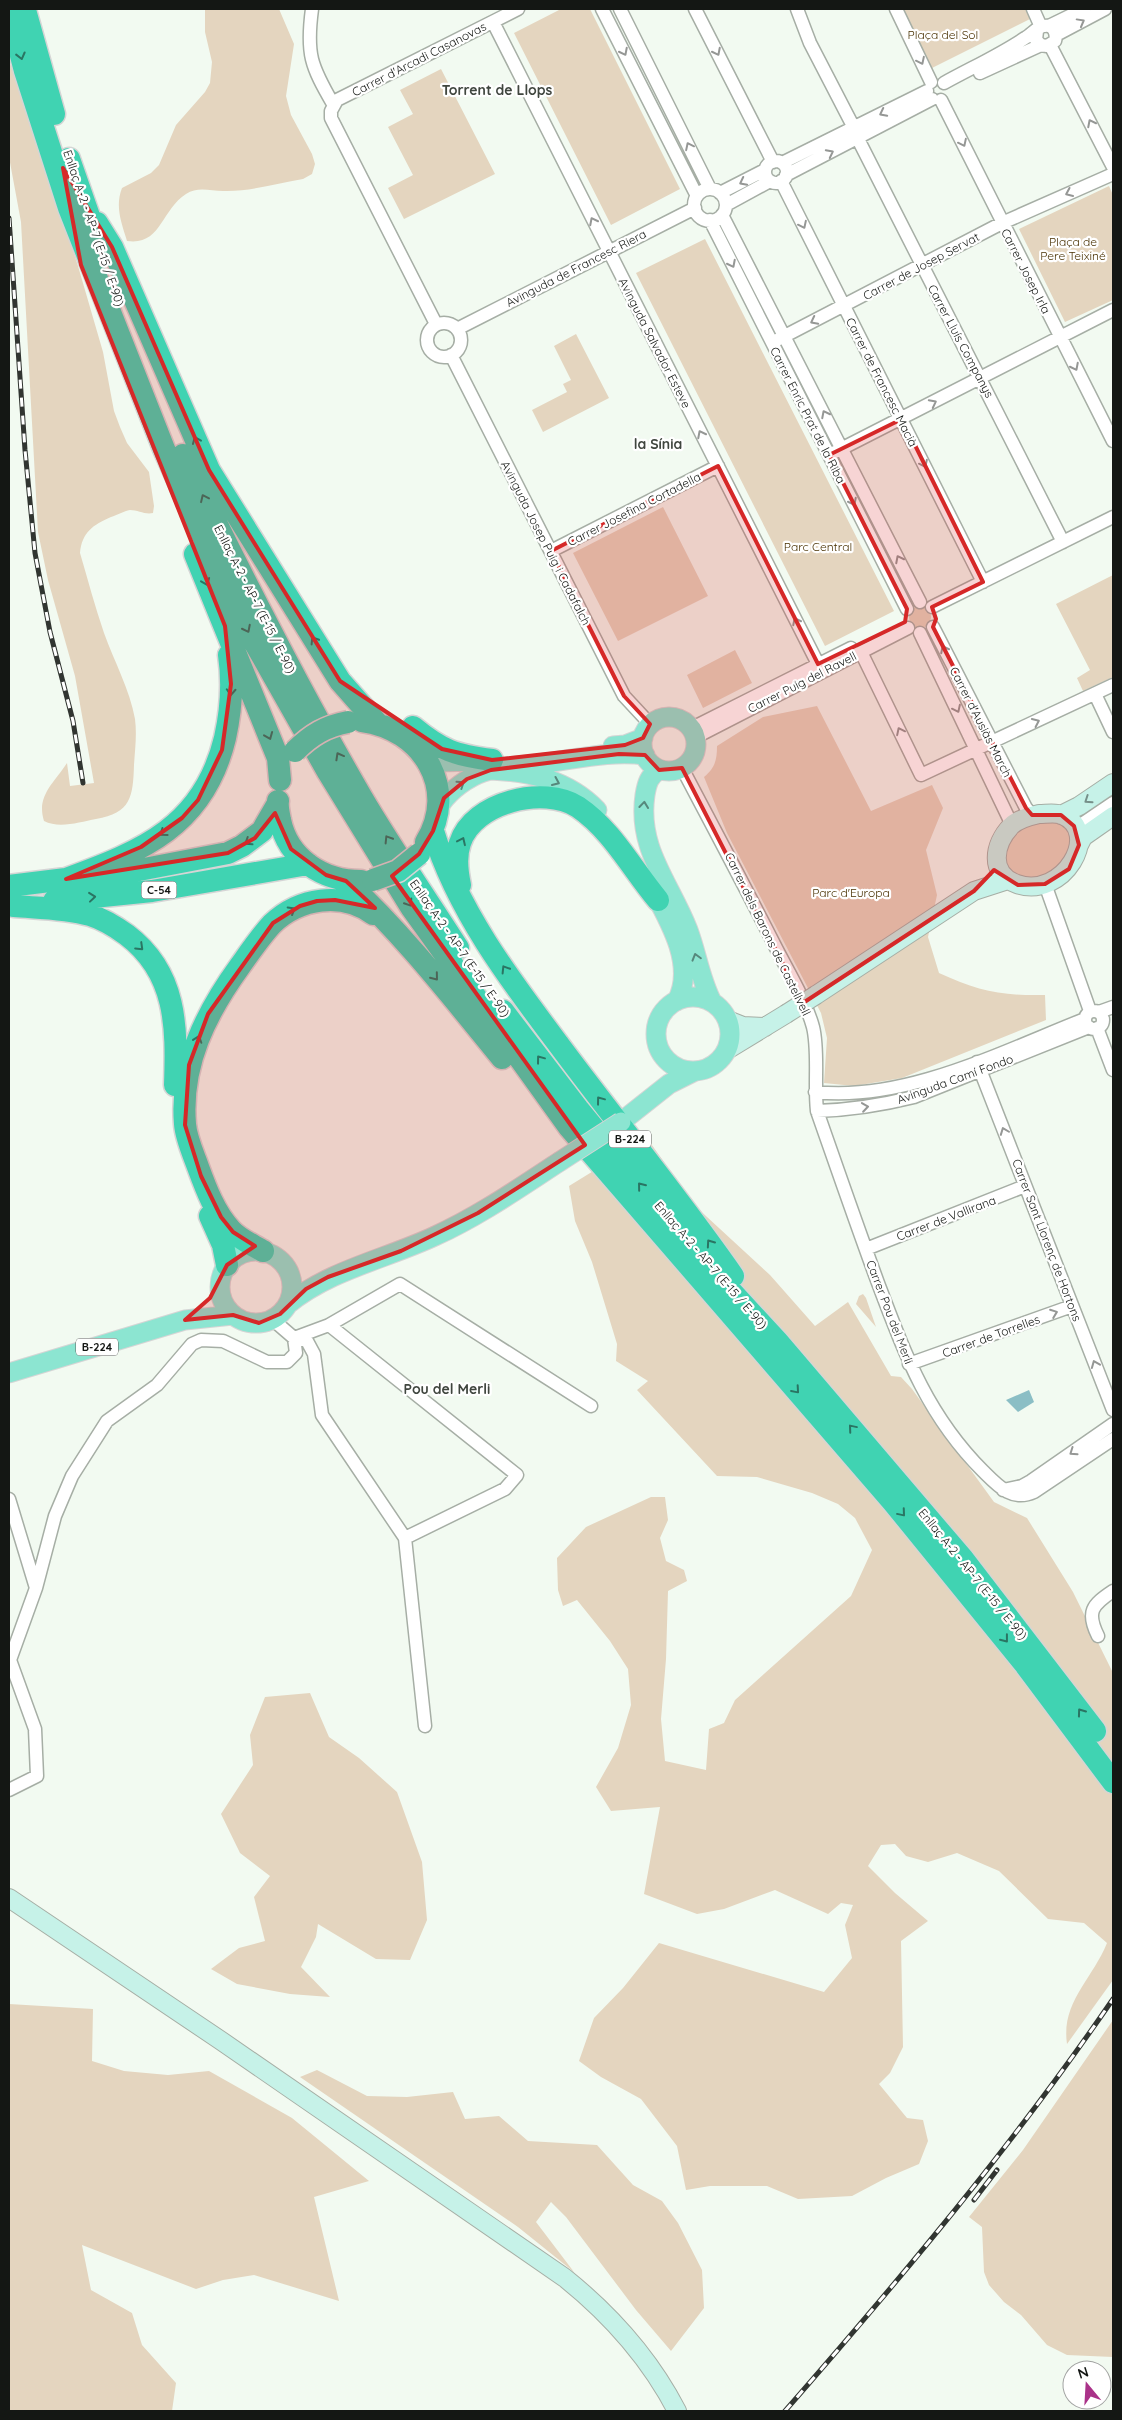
<svg xmlns="http://www.w3.org/2000/svg" width="1122" height="2420" font-family="Quicksand,sans-serif">
<rect width="100%" height="100%" fill="#f2faf1"/>
<path fill="#e4d5bf" d="M205,9H279L294,44L286,96L291,115L312,154L315,164L312,174L303,179C277,183 250,192 223,191C210,191 198,186 186,194C161,210 161,246 127,241C121,222 115,206 122,188L151,173L159,165L176,125L205,92L210,83L212,62L205,32Z
M561,9H590L680,189L611,225L514,33Z
M903,9H1030L1034,17L932,68Z
M9,60L78,266L103,352L114,411L120,427L127,443L149,472L154,506L153,513C145,515 138,510 130,510C124,511 117,515 111,517C93,525 82,532 80,553C88,580 95,607 104,633C114,661 130,690 135,719C137,735 135,749 134,765C133,797 131,813 96,819C80,822 59,829 44,821C36,796 54,783 67,763L70,786L94,783L75,676L48,580L38,532L21,222L9,157Z
M441,69L495,174L404,219L388,188L413,175L388,127L413,114L400,90Z
M1109,186L1113,195V300L1065,322L1019,229Z
M705,239L894,611L825,646L636,273Z
M576,334L609,398L543,432L532,410L567,392L563,384L571,380L554,346Z
M663,507L708,596L618,641L573,553Z
M1113,575V677L1083,691L1077,678L1090,670L1056,604Z
M909 617a11 11 0 1 1 22 0a11 11 0 1 1-22 0Z
M735,650L752,683L703,708L687,675Z
M817,706L871,811L932,785L943,808L926,850L937,895L928,937L939,973C978,991 1001,996 1045,995L1046,1020L902,1078L854,1086L824,1083L827,1038L821,1013L727,833L704,777C715,768 717,760 717,746L763,717Z
M1050,820C1071,827 1077,838 1064,858C1062,861 1059,868 1056,871C1049,876 1038,878 1030,882L1003,867C1002,857 1005,852 1009,844C1020,825 1030,824 1050,820Z
M647,1138L694,1205L770,1275L815,1326L848,1302L891,1376L901,1377L912,1389L994,1502L1027,1518L1073,1592L1113,1673V1980L1067,2044C1061,2002 1092,1980 1107,1943L1084,1923L1048,1919L999,1871L957,1853L928,1862L906,1856L895,1844L881,1845L868,1866L895,1893L928,1921L901,1941L903,2047L890,2073L879,2084L907,2118L923,2120L928,2141L919,2164L886,2178L852,2196L798,2199L767,2186H710L686,2190L677,2146L641,2099L601,2077L579,2061L594,2018L623,1988L659,1943L824,1992L852,1958L845,1925L853,1905L841,1903L828,1914L775,1890L724,1909L697,1914L644,1894L660,1807L611,1811L596,1787L618,1748L631,1705L628,1669L610,1641L577,1600L563,1606L558,1590L557,1558L586,1527L651,1497H665L668,1520L660,1538L666,1561L684,1570L687,1581L668,1591L666,1659L661,1719L665,1761L706,1770L709,1729L724,1723L735,1700L851,1596L872,1550L855,1518L838,1504L812,1493L757,1477L717,1476L637,1390L648,1381L616,1361L617,1344L592,1262L575,1221L569,1186Z
M863,1294L866,1298L876,1327L856,1304L859,1296Z
M310,1693L329,1737L359,1758L397,1792L422,1862L427,1920L410,1960L376,1959L318,1924L316,1937L301,1967L330,1997L290,1994L237,1984L211,1969L239,1948L265,1941L254,1897L270,1876L240,1853L221,1814L253,1765L250,1735L265,1697Z
M9,2004L93,2009L92,2061L124,2071L168,2075L209,2071L292,2118L369,2181L314,2197L339,2301L254,2275L223,2280L196,2289L82,2245L91,2290L132,2313L142,2345L176,2383L172,2411H9Z
M1113,2020V2357L1067,2355L1047,2345L1021,2315L1004,2302L989,2285L984,2272L982,2227L969,2217L1023,2150Z
M317,2070L367,2096L407,2097L453,2092L465,2119L499,2116L528,2141L597,2145L633,2185L662,2201L678,2223L702,2270L704,2308L671,2351L636,2310L566,2217L551,2202L536,2222L574,2272L518,2227L300,2077Z"/>
<path fill="#8bbec5" d="M1029,1390L1034,1402L1018,1412L1006,1400Z"/>
<g fill="none" stroke-linecap="round" stroke-linejoin="round">
<defs>
<path id="street" d="M312,9C306,54 311,66 333,104
M602,9L697,196
M620,9L710,189
M695,9L773,162
M797,9L810,43L854,128
M896,9L931,82
M1033,9L1041,27
M493,22L818,664
M1049,26L1084,9
M1056,35L1105,9
M1050,45L1113,167
M980,73L1041,45
M944,83C971,68 1000,55 1025,38C1031,35 1038,26 1044,26C1054,24 1057,34 1055,41L1047,46L1041,45L1036,40L1037,31
M941,100L1113,441
M858,139L1063,542
M765 172a11 11 0 1 1 22 0a11 11 0 1 1-22 0Z
M782,163L927,91
M786,175L932,99
M781,181L983,582
M694 205a16 16 0 1 1 32 0a16 16 0 1 1-32 0Z
M720,193L765,170
M726,205L770,181
M722,215L920,602
M710,220L907,609
M427 340a17 17 0 1 1 34 0a17 17 0 1 1-34 0Z
M436,324L331,118V111L337,100L518,9
M457,329L695,208
M777,340L1002,223L1113,174
M451,355L624,696L650,724
M835,452L1113,310
M551,551L718,466
M932,607L1113,517
M933,627L1026,808L1032,815
M920,633L1012,825
M861,652L921,775L1113,685
M1095,694L1113,732
M692,728L851,648
M696,737L908,628
M682,768C713,827 744,885 774,944C787,970 805,998 813,1027C819,1051 814,1084 817,1111C837,1168 857,1226 878,1283C905,1354 927,1415 983,1471C998,1486 1012,1502 1034,1492L1113,1439
M1082,824L1113,803
M1045,884L1090,1011
M1085 1020a9 9 0 1 1 18 0a9 9 0 1 1-18 0Z
M1099,1012L1113,1007
M1097,1028L1113,1070
M977,1062L1113,1410
M815,1092C905,1102 1001,1052 1085,1019
M817,1111C850,1110 882,1105 914,1097L1089,1027
M866,1249L1025,1186
M272,1319L294,1338L307,1341L314,1354L322,1415L405,1538L425,1726
M329,1325L517,1475L505,1489L405,1538
M294,1338L329,1325L400,1284L591,1406
M909,1364L1072,1306
M1003,1490L1022,1486L1031,1481L1113,1424
M9,1499L36,1588L10,1660L35,1729L37,1776L9,1790
M36,1588L55,1516L72,1476L107,1421L157,1385L192,1344L201,1340L223,1341L267,1362H287L296,1353L294,1338
M1098,1636C1086,1612 1092,1605 1113,1591"/>
<path id="secondary" d="M1039,814C1046,814 1056,812 1062,815C1103,832 1063,900 1017,884C988,874 994,844 1011,826C1018,819 1030,816 1039,814Z
M1061,815L1079,806L1113,783
M1079,845L1083,837L1113,816
M816,995L974,891L1008,880
M728,1020L743,1026L765,1027
M727,1050L786,1014
M9,1898L220,2040L565,2278C611,2315 650,2359 677,2411"/>
<path id="primary" d="M642 744a27 27 0 1 1 54 0a27 27 0 1 1-54 0Z
M613,746L625,745L643,738
M426,758L440,762L474,761
M491,770C531,772 568,780 597,810
M659,770C649,776 647,783 645,795C637,849 670,883 688,930C697,954 700,979 712,1002
M438,808C448,792 461,782 478,774C497,766 519,766 538,764C573,760 610,750 645,755
M651,887C669,920 696,965 677,1001
M656 1034a37 37 0 1 1 74 0a37 37 0 1 1-74 0Z
M621,1122L669,1084L693,1072
M220 1287a36 36 0 1 1 72 0a36 36 0 1 1-72 0Z
M287,1305C329,1270 386,1259 435,1236C479,1216 519,1188 559,1162
M9,1373L185,1320L233,1315"/>
<path id="highway" d="M9,9L25,71L69,208L164,449L225,585L252,638L328,772L411,907L569,1127L893,1502L1024,1663L1113,1782
M25,10L54,114
M69,159L98,242
M97,223L112,247L209,470L340,681L377,723
M183,455C239,571 297,686 362,798C392,849 426,898 458,948
M195,554L278,758L280,780
M362,721C422,729 459,788 426,842
M413,727C442,751 455,755 492,760
M278,801C277,807 279,814 280,820C288,859 323,881 361,881
M433,831C457,910 510,980 559,1045C617,1123 678,1197 733,1276
M66,879C143,851 204,826 225,738C231,711 233,682 229,655
M346,881C404,935 452,997 502,1058
M460,885C457,871 455,857 460,843C473,802 544,785 578,807C612,830 632,869 658,900
M9,886L139,870L228,853L242,846L262,831L277,805
M54,901L152,891L308,864
M14,906C39,908 66,908 90,915C103,919 116,927 127,935C177,973 177,1027 175,1085
M503,1011L578,1109L696,1253L777,1341L963,1559L1095,1731
M210,1216L223,1245L227,1265
M263,1251C253,1245 239,1239 231,1230C215,1213 206,1189 198,1167C193,1153 186,1138 185,1124C180,1064 206,1013 240,966C250,952 260,937 272,924C299,898 342,891 373,914"/>
</defs>
<use href="#street" stroke="#a6aea5" stroke-width="15"/>
<use href="#secondary" stroke="#a6aea5" stroke-width="20"/>
<use href="#primary" stroke="#d5d5d5" stroke-width="21"/>
<use href="#highway" stroke="#d5d5d5" stroke-width="25"/>
<use href="#street" stroke="#fff" stroke-width="12"/>
<use href="#secondary" stroke="#c6f2e8" stroke-width="18"/>
<use href="#primary" stroke="#8ce5d1" stroke-width="19"/>
<use href="#highway" stroke="#40d3b2" stroke-width="22"/>
<defs>
<path id="rail" d="M9,218L25,450L35,553L50,632L73,721L83,783
M974,2200L997,2170
M785,2411C901,2278 1013,2145 1113,1999"/>
</defs>
<use href="#rail" stroke="#313531" stroke-width="5"/>
<use href="#rail" stroke="#fff" stroke-width="3" stroke-dasharray="9" stroke-linecap="butt"/>
<defs>
<path id="secondary-bridge" d="M786,1014L816,995"/>
<path id="primary-bridge" d="M559,1162L621,1122"/>
<path id="highway-bridge" d="M295,751C311,735 326,726 348,722
M373,880L398,871L419,854"/>
</defs>
<use href="#secondary-bridge" stroke="#a6aea5" stroke-width="20" stroke-linecap="butt"/>
<use href="#primary-bridge" stroke="#d5d5d5" stroke-width="21" stroke-linecap="butt"/>
<use href="#highway-bridge" stroke="#d5d5d5" stroke-width="25" stroke-linecap="butt"/>
<use href="#secondary-bridge" stroke="#c6f2e8" stroke-width="18"/>
<use href="#primary-bridge" stroke="#8ce5d1" stroke-width="19"/>
<use href="#highway-bridge" stroke="#40d3b2" stroke-width="22"/>
</g>
<defs><path id="oneway-chevron" d="M-2-3.5L2.5 0L-2 3.5" fill="none" stroke-width="1.6" stroke-linecap="round" stroke-linejoin="round" transform="scale(1.25)"/></defs>
<g stroke="#959795">
<use href="#oneway-chevron" transform="translate(1081 22) rotate(-29)"/>
<use href="#oneway-chevron" transform="translate(624 52) rotate(63)"/>
<use href="#oneway-chevron" transform="translate(717 52) rotate(63)"/>
<use href="#oneway-chevron" transform="translate(921 61) rotate(64)"/>
<use href="#oneway-chevron" transform="translate(883 113) rotate(153)"/>
<use href="#oneway-chevron" transform="translate(1091 123) rotate(-117)"/>
<use href="#oneway-chevron" transform="translate(963 143) rotate(64)"/>
<use href="#oneway-chevron" transform="translate(689 146) rotate(-116)"/>
<use href="#oneway-chevron" transform="translate(830 153) rotate(-27)"/>
<use href="#oneway-chevron" transform="translate(743 182) rotate(153)"/>
<use href="#oneway-chevron" transform="translate(1069 193) rotate(156)"/>
<use href="#oneway-chevron" transform="translate(593 221) rotate(-117)"/>
<use href="#oneway-chevron" transform="translate(803 225) rotate(64)"/>
<use href="#oneway-chevron" transform="translate(732 264) rotate(63)"/>
<use href="#oneway-chevron" transform="translate(814 321) rotate(153)"/>
<use href="#oneway-chevron" transform="translate(1075 367) rotate(63)"/>
<use href="#oneway-chevron" transform="translate(933 403) rotate(-27)"/>
<use href="#oneway-chevron" transform="translate(825 414) rotate(-117)"/>
<use href="#oneway-chevron" transform="translate(701 434) rotate(-117)"/>
<use href="#oneway-chevron" transform="translate(924 464) rotate(64)"/>
<use href="#oneway-chevron" transform="translate(853 502) rotate(63)"/>
<use href="#oneway-chevron" transform="translate(899 559) rotate(-117)"/>
<use href="#oneway-chevron" transform="translate(796 621) rotate(-117)"/>
<use href="#oneway-chevron" transform="translate(944 649) rotate(-117)"/>
<use href="#oneway-chevron" transform="translate(957 709) rotate(64)"/>
<use href="#oneway-chevron" transform="translate(1036 722) rotate(-25)"/>
<use href="#oneway-chevron" transform="translate(900 731) rotate(-116)"/>
<use href="#oneway-chevron" transform="translate(865 1107) rotate(-8)"/>
<use href="#oneway-chevron" transform="translate(1004 1131) rotate(-111)"/>
<use href="#oneway-chevron" transform="translate(1054 1313) rotate(-21)"/>
<use href="#oneway-chevron" transform="translate(1095 1364) rotate(-112)"/>
<use href="#oneway-chevron" transform="translate(1073 1452) rotate(145)"/>
</g>
<g stroke="#2a7563">
<use href="#oneway-chevron" transform="translate(21 56) rotate(76)"/>
<use href="#oneway-chevron" transform="translate(196 440) rotate(-113)"/>
<use href="#oneway-chevron" transform="translate(204 498) rotate(-115)"/>
<use href="#oneway-chevron" transform="translate(206 582) rotate(68)"/>
<use href="#oneway-chevron" transform="translate(247 629) rotate(63)"/>
<use href="#oneway-chevron" transform="translate(314 640) rotate(-122)"/>
<use href="#oneway-chevron" transform="translate(231 692) rotate(93)"/>
<use href="#oneway-chevron" transform="translate(269 736) rotate(68)"/>
<use href="#oneway-chevron" transform="translate(339 756) rotate(-119)"/>
<use href="#oneway-chevron" transform="translate(163 833) rotate(144)"/>
<use href="#oneway-chevron" transform="translate(388 839) rotate(-122)"/>
<use href="#oneway-chevron" transform="translate(462 841) rotate(-65)"/>
<use href="#oneway-chevron" transform="translate(248 842) rotate(147)"/>
<use href="#oneway-chevron" transform="translate(92 897) rotate(-6)"/>
<use href="#oneway-chevron" transform="translate(409 903) rotate(57)"/>
<use href="#oneway-chevron" transform="translate(292 910) rotate(-30)"/>
<use href="#oneway-chevron" transform="translate(140 947) rotate(44)"/>
<use href="#oneway-chevron" transform="translate(505 969) rotate(-122)"/>
<use href="#oneway-chevron" transform="translate(435 977) rotate(51)"/>
<use href="#oneway-chevron" transform="translate(198 1039) rotate(-71)"/>
<use href="#oneway-chevron" transform="translate(540 1059) rotate(-127)"/>
<use href="#oneway-chevron" transform="translate(600 1100) rotate(-127)"/>
<use href="#oneway-chevron" transform="translate(641 1186) rotate(-129)"/>
<use href="#oneway-chevron" transform="translate(710 1243) rotate(-125)"/>
<use href="#oneway-chevron" transform="translate(796 1390) rotate(49)"/>
<use href="#oneway-chevron" transform="translate(852 1428) rotate(-130)"/>
<use href="#oneway-chevron" transform="translate(902 1513) rotate(50)"/>
<use href="#oneway-chevron" transform="translate(1005 1639) rotate(52)"/>
<use href="#oneway-chevron" transform="translate(1081 1712) rotate(-126)"/>
</g>
<g stroke="#56887c">
<use href="#oneway-chevron" transform="translate(556 782) rotate(24)"/>
<use href="#oneway-chevron" transform="translate(461 784) rotate(-34)"/>
<use href="#oneway-chevron" transform="translate(644 805) rotate(-84)"/>
<use href="#oneway-chevron" transform="translate(696 957) rotate(-106)"/>
</g>
<use stroke="#768f89" href="#oneway-chevron" transform="translate(1088 800) rotate(146)"/>
<path fill="#d62828" fill-opacity="0.2" stroke="#d62828" stroke-width="4" stroke-linejoin="round" d="M63,168L112,247L209,470L340,681L442,749L492,760L625,745L643,738L650,724L624,696L551,551L718,466L818,664L905,622L907,609L829,455L902,419L983,582L932,607L936,619L933,627L1026,808L1032,815H1061L1074,826L1079,845L1069,869L1045,884L1018,885L994,870L974,891L803,1003L682,768L659,770L645,755L619,754L491,770L467,779L444,798L433,831L419,854L392,876L585,1145L478,1213L401,1251L328,1277L306,1289L280,1314L259,1323L233,1315L185,1320L210,1298L227,1265L255,1246L233,1232L221,1217L201,1176L185,1125L189,1065L208,1014L273,923L300,906L317,901L335,900L375,908L346,881L326,875L291,849L275,813L255,838L228,853L66,879L141,847L182,818L198,800L222,750L231,684L225,626L81,265Z"/>
<g text-anchor="middle" dominant-baseline="central" stroke-width="4.5" stroke-linejoin="round" paint-order="stroke">
<g fill="#fff" stroke="#5a5d5a" stroke-width="1">
<rect x="141.5" y="881.5" width="35" height="17" rx="4"/>
<rect x="609" y="1130.5" width="42" height="17" rx="4"/>
<rect x="76" y="1338.5" width="42" height="17" rx="4"/>
</g>
<g font-size="11" font-weight="bold" fill="#141714">
<text x="159" y="890">C-54</text>
<text x="630" y="1139">B-224</text>
<text x="97" y="1347">B-224</text>
</g>
<g font-size="12" fill="#483001" stroke="#fff">
<text x="943" y="34">Plaça del Sol</text>
<text x="1073" y="241">Plaça de<tspan x="1073" dy="14">Pere Teixiné</tspan></text>
<text x="818" y="546">Parc Central</text>
<text x="851" y="892">Parc d'Europa</text>
</g>
<g font-size="12" fill="#141714" stroke="#fff">
<text transform="translate(419 59) rotate(-27)">Carrer d'Arcadi Casanovas</text>
<text transform="translate(94 228) rotate(71)">Enllaç A-2 - AP-7 (E-15 / E-90)</text>
<text transform="translate(921 266) rotate(-28)">Carrer de Josep Servat</text>
<text transform="translate(576 268) rotate(-27)">Avinguda de Francesc Riera</text>
<text transform="translate(1026 271) rotate(63)">Carrer Josep Irla</text>
<text transform="translate(961 341) rotate(62)">Carrer Lluís Companys</text>
<text transform="translate(655 343) rotate(63)">Avinguda Salvador Esteve</text>
<text transform="translate(882 382) rotate(63)">Carrer de Francesc Macià</text>
<text transform="translate(808 415) rotate(63)">Carrer Enric Prat de la Riba</text>
<text transform="translate(634 509) rotate(-27)">Carrer Josefina Cortadella</text>
<text transform="translate(546 543) rotate(63)">Avinguda Josep Puig i Cadafalch</text>
<text transform="translate(255 599) rotate(63)">Enllaç A-2 - AP-7 (E-15 / E-90)</text>
<text transform="translate(802 682) rotate(-27)">Carrer Puig del Ravell</text>
<text transform="translate(981 722) rotate(63)">Carrer d'Ausiàs March</text>
<text transform="translate(768 934) rotate(64)">Carrer dels Barons de Castellvell</text>
<text transform="translate(460 948) rotate(55)">Enllaç A-2 - AP-7 (E-15 / E-90)</text>
<text transform="translate(955 1079) rotate(-20)">Avinguda Camí Fondo</text>
<text transform="translate(946 1218) rotate(-21)">Carrer de Vallirana</text>
<text transform="translate(1047 1240) rotate(69)">Carrer Sant Llorenç de Hortons</text>
<text transform="translate(711 1265) rotate(49)">Enllaç A-2 - AP-7 (E-15 / E-90)</text>
<text transform="translate(890 1312) rotate(69)">Carrer Pou del Merli</text>
<text transform="translate(991 1336) rotate(-20)">Carrer de Torrelles</text>
<text transform="translate(973 1574) rotate(51)">Enllaç A-2 - AP-7 (E-15 / E-90)</text>
</g>
<g font-size="14" font-weight="bold" fill="#40463f" stroke="#fff">
<text x="497" y="90">Torrent de Llops</text>
<text x="658" y="444">la Sínia</text>
<text x="447" y="1389">Pou del Merli</text>
</g>
</g>
<rect width="1122" height="2420" fill="none" stroke="#141714" stroke-width="20"/>
<g transform="translate(1087 2385) rotate(342)"><circle r="24" fill="#ffffff" stroke="#a1a2a1"/>
<path d="M0-4L9 19L0 12L-9 19Z" fill="#aa3289"/>
<text y="-8" font-size="14" font-weight="bold" text-anchor="middle" fill="#141714">N</text>
</g>
</svg>
